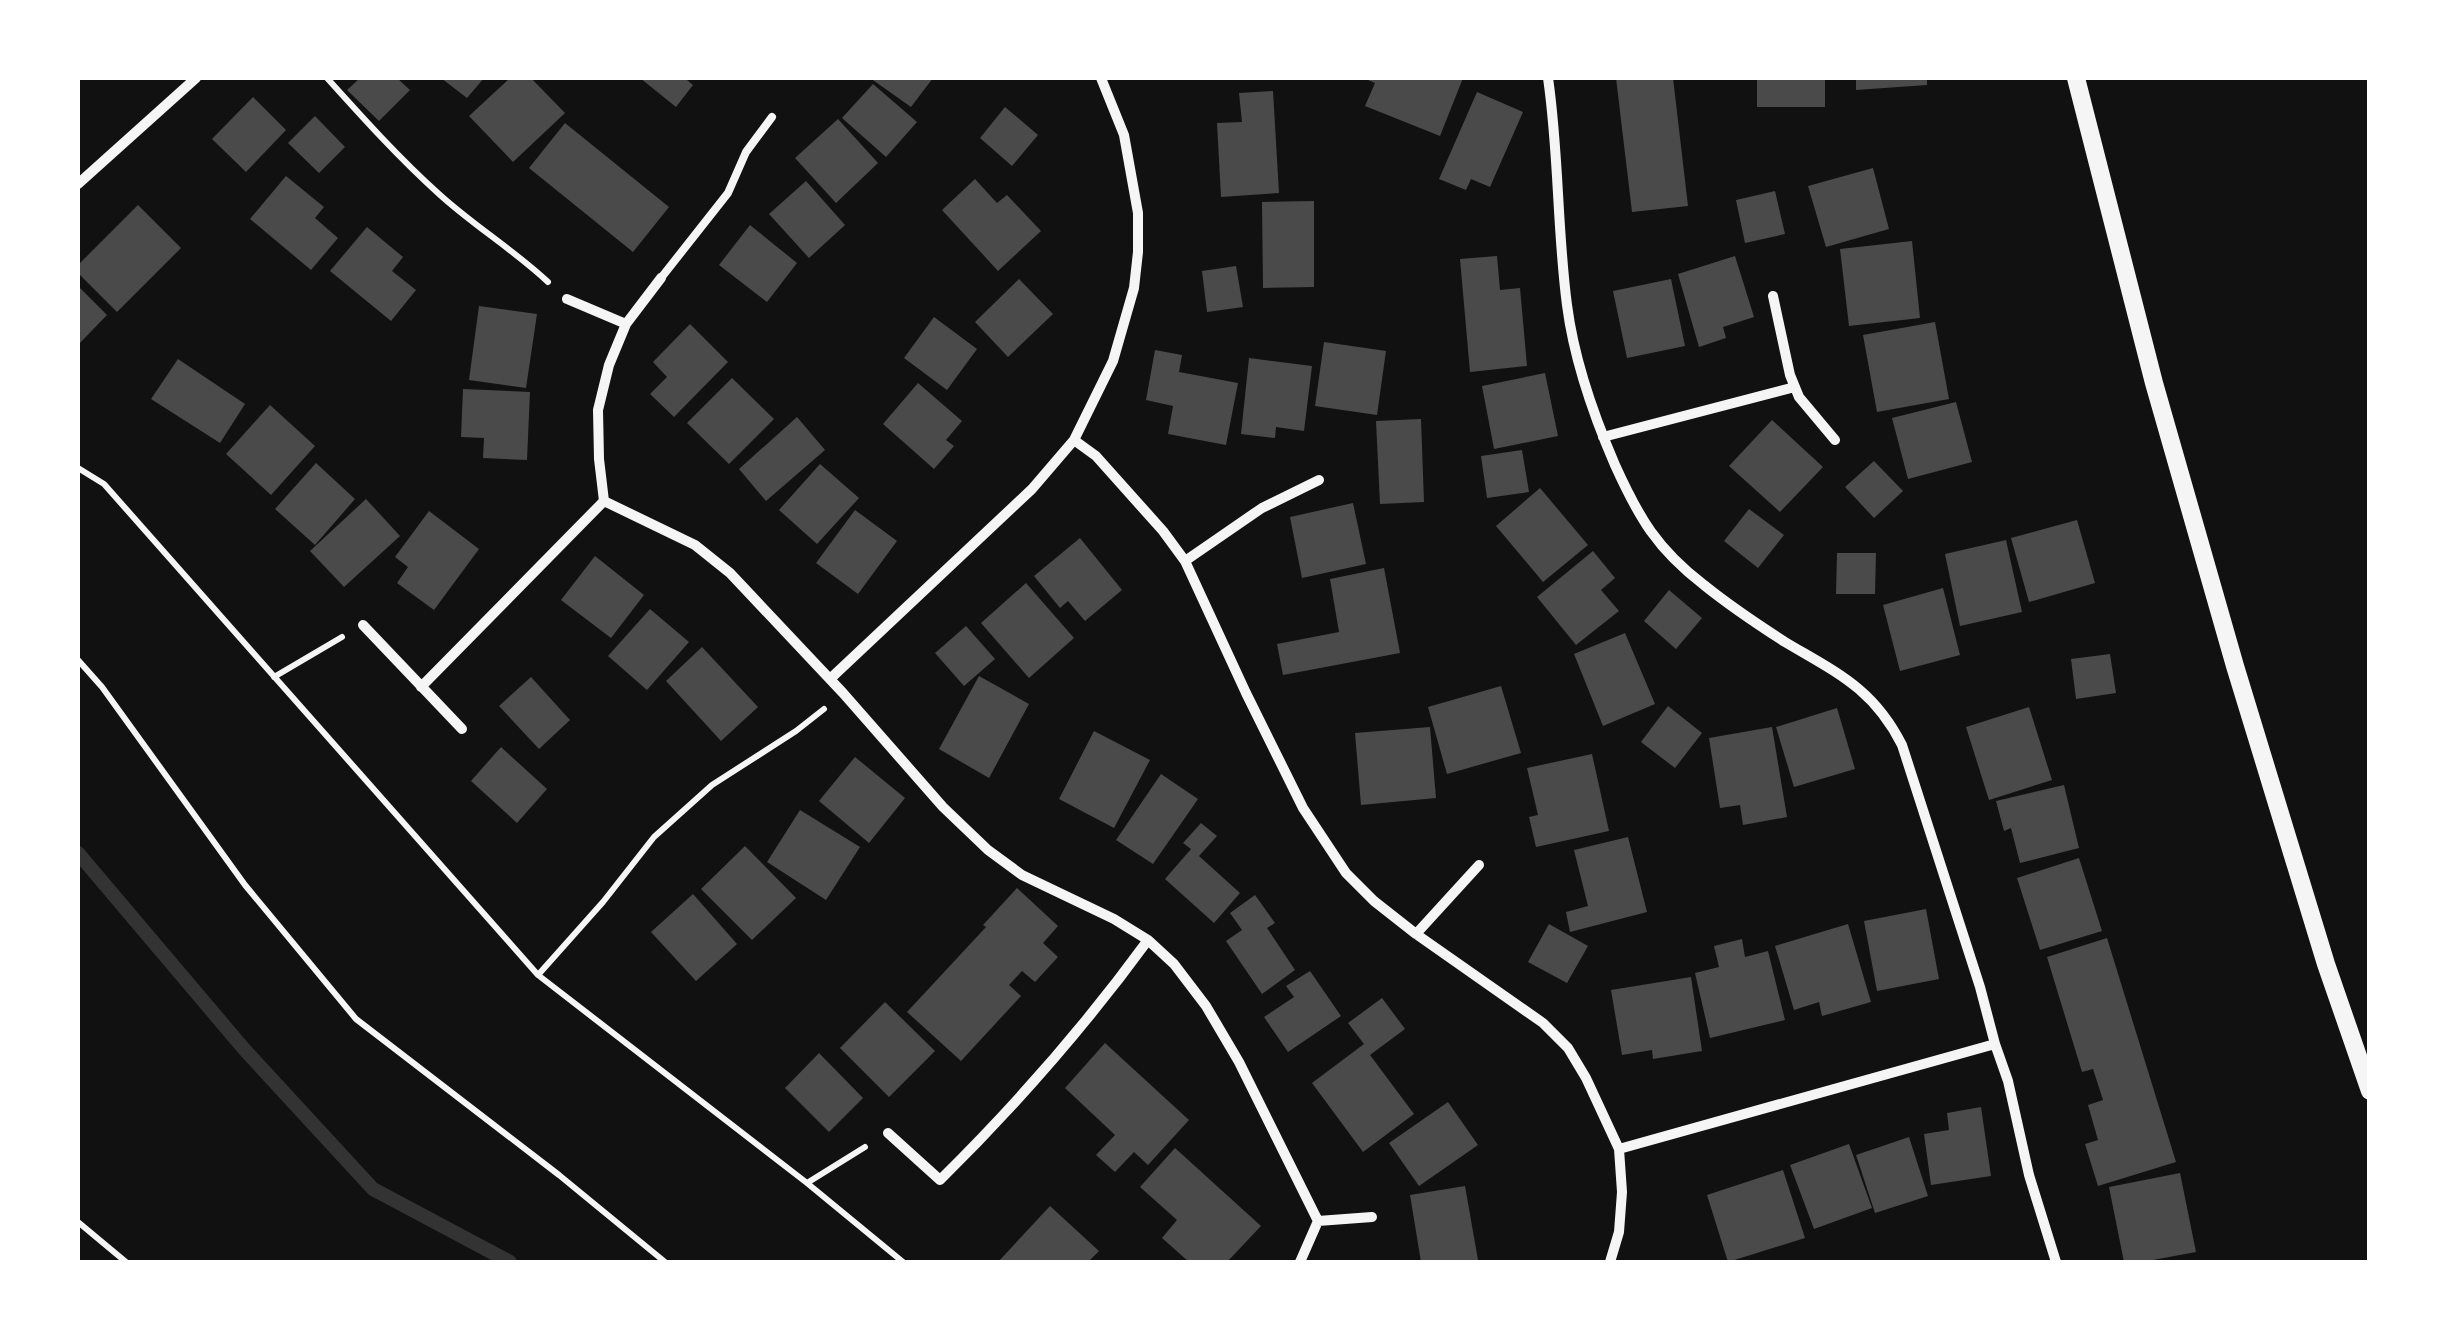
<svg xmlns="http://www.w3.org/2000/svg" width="2447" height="1340" font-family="Manrope,sans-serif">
<rect width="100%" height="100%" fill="#111"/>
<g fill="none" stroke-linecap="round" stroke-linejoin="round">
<path stroke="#333" stroke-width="14" d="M78,853L244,1049L373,1189L510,1262"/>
</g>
<path fill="#4a4a4a" d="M360,78H397L410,90L379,121L347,90Z
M441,78H484L467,98Z
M510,78H531L565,113L513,162L469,116Z
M640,78H689L687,80L693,85L676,107Z
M870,78H933L911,107Z
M1363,78H1463L1440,136L1365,106L1375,83Z
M1616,78H1673L1688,206L1632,212Z
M1757,78H1825V107H1757Z
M1856,78H1927V85L1856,90Z
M873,84L917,122L886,157L842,118Z
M1273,91L1279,193L1221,197L1217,123L1242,122L1239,93Z
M1477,92L1523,112L1490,187L1471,179L1466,190L1439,179Z
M253,97L286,130L246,172L212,139Z
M1005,107L1038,135L1012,166L980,138Z
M315,116L345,147L319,173L288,143Z
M838,119L878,163L836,203L795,158Z
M565,123L669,207L633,252L529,168Z
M1873,168L1889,229L1826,247L1808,186Z
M286,176L324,207L315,218L338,238L311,270L250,219Z
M975,179L997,203L1007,195L1041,231L998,271L942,210Z
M806,181L845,225L809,258L769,214Z
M1775,191L1785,234L1745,243L1736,200Z
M1314,201V287L1263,288L1262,202Z
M138,205L181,248L117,312L78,273V265Z
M750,225L797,263L767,302L719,265Z
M367,227L403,257L392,271L416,290L391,321L330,271Z
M1912,241L1920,318L1849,326L1840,249Z
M1497,256L1500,290L1520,288L1527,366L1470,372L1460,259Z
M1735,256L1754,317L1723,327L1726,338L1699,347L1678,274Z
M1236,266L1243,307L1207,312L1202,271Z
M1019,279L1053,314L1008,357L975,322Z
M1671,279L1685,346L1627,358L1613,291Z
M78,286L107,315L78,345Z
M479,306L537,314L526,388L469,380Z
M934,317L977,349L947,390L904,358Z
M1935,322L1949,399L1877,412L1863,335Z
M690,324L728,362L674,417L650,394L667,377L653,362Z
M1324,342L1386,351L1377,415L1315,406Z
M1155,350L1182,355L1179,372L1238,383L1226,445L1168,434L1173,406L1146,400Z
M1249,358L1312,366L1304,431L1276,427L1275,438L1241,434Z
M178,359L245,404L220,443L151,399Z
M1545,373L1558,436L1494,449L1482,386Z
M732,378L774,419L729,464L687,423Z
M918,383L962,421L946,440L954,446L934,469L883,424Z
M463,389L530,392L527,460L483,458L484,438L461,437Z
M1956,402L1972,462L1908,479L1892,418Z
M270,405L315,446L271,495L226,454Z
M797,417L825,450L766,501L739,469Z
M1421,419L1424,502L1380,504L1376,421Z
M1772,420L1823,467L1780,512L1729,466Z
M1522,450L1529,492L1487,498L1481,456Z
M1874,461L1903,491L1874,518L1845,487Z
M316,463L355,499L315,545L275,509Z
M820,464L859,498L817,544L779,510Z
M1540,488L1588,545L1543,582L1496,526Z
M366,499L400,536L344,587L310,551Z
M1353,503L1366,564L1302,578L1290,517Z
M1749,509L1784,535L1758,568L1724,541Z
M855,510L897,541L858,594L816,563Z
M429,511L479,549L434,610L397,583L408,567L395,557Z
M2077,520L2095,583L2029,602L2011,538Z
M1080,538L1122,590L1085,621L1068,601L1060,608L1034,576Z
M2006,540L2022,612L1960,626L1945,554Z
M1593,551L1615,578L1601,590L1619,611L1576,645L1537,597Z
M1837,553H1876L1875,594H1836Z
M595,556L644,595L611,638L561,600Z
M1384,568L1400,653L1283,675L1277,644L1339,632L1330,579Z
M1026,583L1074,638L1029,678L981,623Z
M1943,588L1960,655L1900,671L1883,605Z
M1669,590L1702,618L1676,649L1644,621Z
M650,609L689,642L647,690L608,656Z
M966,626L995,659L964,686L935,653Z
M1625,633L1655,704L1603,726L1574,654Z
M702,647L758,707L721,741L666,681Z
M2110,654L2116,693L2076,699L2071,659Z
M979,676L1029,704L989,778L939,749Z
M531,677L570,720L539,749L499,706Z
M1501,686L1521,753L1447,774L1428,707Z
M1668,706L1702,733L1675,768L1641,742Z
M2029,707L2052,780L1989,800L1966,727Z
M1837,708L1855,769L1794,787L1776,727Z
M1430,727L1436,798L1361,805L1355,733Z
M1772,727L1787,817L1743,825L1740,805L1720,808L1709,738Z
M1094,731L1150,760L1114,828L1059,799Z
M501,747L547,789L517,823L471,781Z
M1592,754L1609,831L1536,847L1529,817L1538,815L1527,768Z
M855,757L905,798L869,843L819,801Z
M1161,774L1198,799L1153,864L1116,840Z
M2064,785L2079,848L2020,863L2011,828L2004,831L1996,801Z
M800,810L860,847L826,900L767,862Z
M1201,823L1217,836L1199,856L1240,893L1214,923L1165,879L1191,849L1183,843Z
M1628,837L1647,912L1570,932L1566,912L1588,906L1574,850Z
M745,846L796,898L752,940L701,889Z
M2079,858L2102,931L2040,950L2017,878Z
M1017,888L1058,926L1043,943L1058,957L1035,982L1022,971L1009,985L1021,996L961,1061L907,1012L986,927L983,925Z
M693,894L737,944L696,981L651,932Z
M1255,895L1275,923L1267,928L1295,970L1262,994L1226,941L1242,930L1230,913Z
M1926,909L1939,979L1877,991L1864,921Z
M1549,924L1588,946L1567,983L1528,962Z
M1848,924L1871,1002L1822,1016L1819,1002L1794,1010L1775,946Z
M2107,938L2176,1162L2098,1186L2085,1144L2098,1140L2088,1105L2103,1100L2093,1069L2082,1072L2047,957Z
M1742,939L1745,957L1768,951L1785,1020L1710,1038L1695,973L1719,967L1714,946Z
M1310,971L1341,1016L1288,1052L1264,1017L1294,997L1286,986Z
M1691,977L1702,1051L1653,1059L1652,1050L1622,1055L1611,990Z
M1382,998L1405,1029L1370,1055L1414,1114L1363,1152L1312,1083L1364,1044L1348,1023Z
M885,1002L935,1051L889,1097L840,1048Z
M1105,1043L1189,1120L1148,1165L1134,1152L1115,1172L1096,1155L1115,1135L1065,1088Z
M819,1053L863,1098L829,1132L785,1088Z
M1448,1102L1478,1145L1419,1186L1389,1143Z
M1981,1107L1991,1176L1931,1185L1924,1134L1949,1130L1947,1113Z
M1909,1137L1928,1196L1875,1213L1856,1155Z
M1849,1144L1872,1208L1814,1229L1790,1165Z
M1175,1148L1261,1226L1227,1262H1189L1162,1238L1177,1220L1140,1187Z
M1783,1170L1805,1238L1728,1262L1707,1195Z
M2180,1173L2196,1252L2142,1262H2124L2109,1187Z
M1465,1186L1478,1260L1421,1262L1410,1195Z
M1050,1206L1099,1251L1088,1262H998Z"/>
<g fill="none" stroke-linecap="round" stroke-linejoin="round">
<path stroke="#f5f5f5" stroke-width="6" d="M327,78C363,118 399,158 439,194C474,226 514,250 548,282
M78,468L104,484L538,975L807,1183L903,1262
M78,660L102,687L245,885L356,1019L559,1175L665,1262
M274,677L342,637
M538,975L603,902L654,837L712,785L796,731L824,709
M807,1183L865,1147
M78,1222L126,1262"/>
<path stroke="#f5f5f5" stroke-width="8" d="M661,278L728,193L746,152L772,117"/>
<path stroke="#f5f5f5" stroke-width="10" d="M1548,78C1559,153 1557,229 1567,305C1574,360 1593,414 1615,465C1639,518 1657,549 1704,585C1730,606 1757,624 1785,642C1837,673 1873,688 1902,745L1980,987L1995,1044L1619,1149
M78,184L196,78
M661,278L626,324L609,365L598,410L599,459L604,501L695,545L730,573L843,693L943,807L988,850L1022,875L1114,919L1148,940L1174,964L1206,1006L1239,1062L1318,1221L1300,1262
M1773,296L1790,375L1799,397L1835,440
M567,299L626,324
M1603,437L1795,387
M1074,440L1096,456L1163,531L1185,561L1246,693L1303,808L1346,873L1374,901L1416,934L1543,1023L1568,1048L1586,1078L1619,1149L1622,1192L1619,1232L1610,1262
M1185,561L1262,508L1319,480
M363,625L462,729
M830,679L1032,489L1074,440L1113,361L1134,288L1138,252V213L1124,135L1101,78
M421,687L604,501
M1416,934L1479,865
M1995,1044L2008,1081L2029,1175L2056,1262
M888,1133L940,1180C1018,1103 1083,1029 1148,940
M1318,1221L1372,1217"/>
<path stroke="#f5f5f5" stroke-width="18" d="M2076,78L2154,383L2235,666L2326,964L2370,1091"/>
</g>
<rect width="2447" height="1340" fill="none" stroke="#ffffff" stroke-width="160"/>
</svg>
